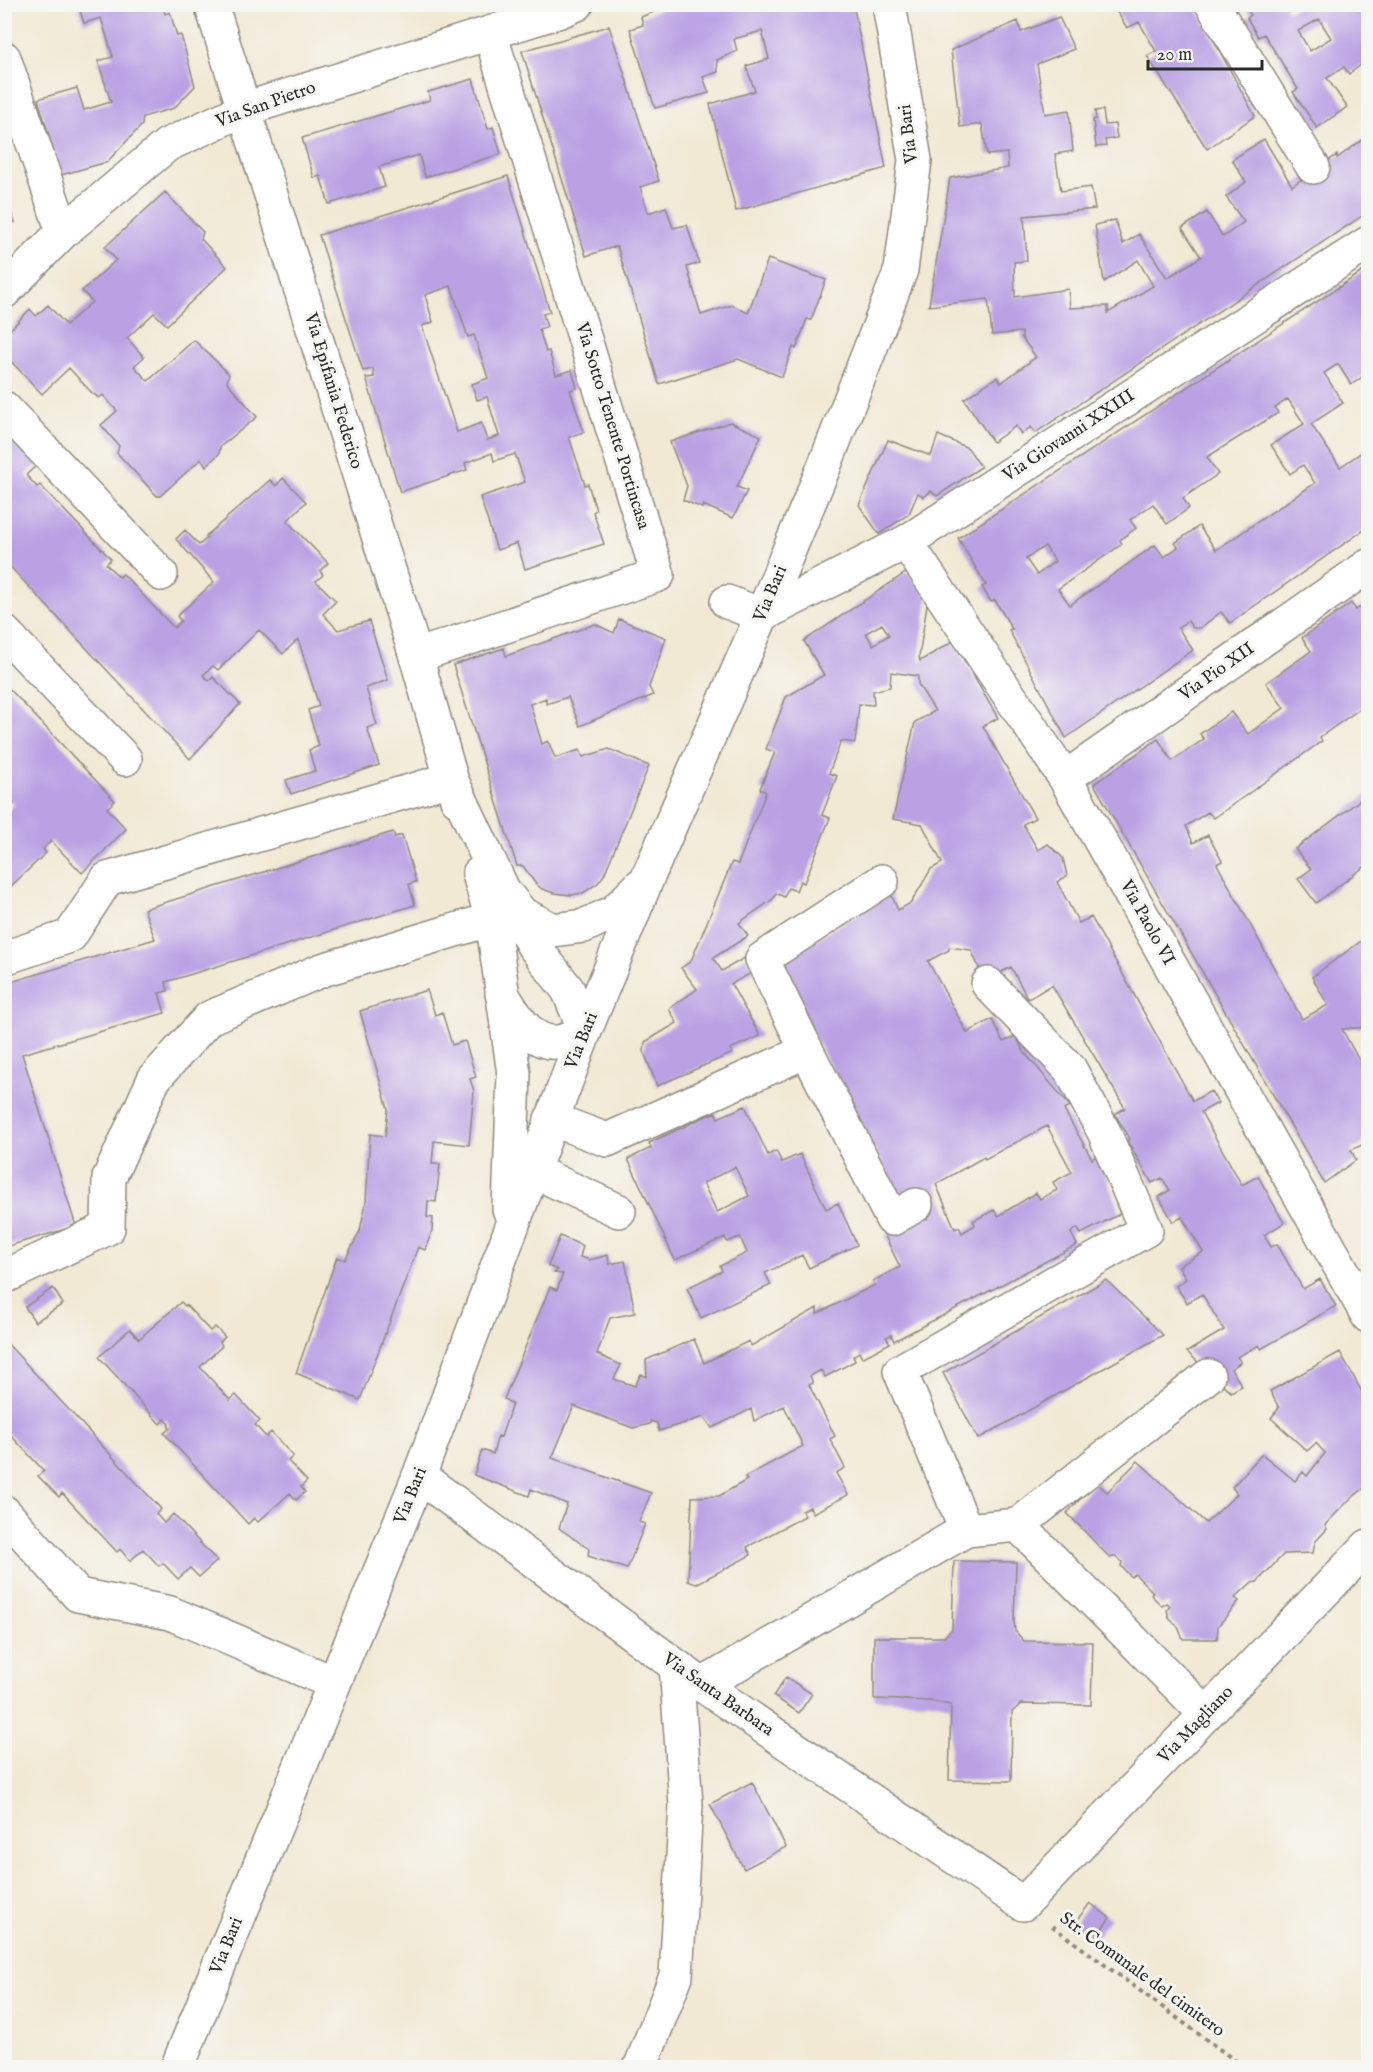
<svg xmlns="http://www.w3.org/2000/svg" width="1373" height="2072" font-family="'IM FELL English',serif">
<rect width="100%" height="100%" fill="#f6f6f2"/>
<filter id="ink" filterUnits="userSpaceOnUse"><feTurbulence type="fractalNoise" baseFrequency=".0167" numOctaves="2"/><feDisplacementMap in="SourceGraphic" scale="12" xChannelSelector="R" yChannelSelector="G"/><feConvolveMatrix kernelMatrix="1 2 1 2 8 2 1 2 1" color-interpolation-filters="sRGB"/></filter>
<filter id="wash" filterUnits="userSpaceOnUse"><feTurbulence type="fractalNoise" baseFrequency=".008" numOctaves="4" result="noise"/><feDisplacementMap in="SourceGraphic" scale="24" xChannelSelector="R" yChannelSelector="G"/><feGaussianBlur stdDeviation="1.35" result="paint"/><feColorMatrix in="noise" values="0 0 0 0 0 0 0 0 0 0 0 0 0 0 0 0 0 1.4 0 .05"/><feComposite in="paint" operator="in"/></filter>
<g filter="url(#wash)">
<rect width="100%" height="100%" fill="#f1e9d4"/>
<g id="blocks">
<path fill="#baa1e4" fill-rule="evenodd" d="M163,4L165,14L170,12L177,36L181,35L195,86L174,108L143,117L142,125L107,162L61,175L38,99L77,88L84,110L111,102L98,61L113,57L101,18L84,23L78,5Z
M673,4H853L886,168L736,211L710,104L755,91L746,66L769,59L762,31L734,39L737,51L717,60L718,72L703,77L709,93L655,108L630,29L643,25L641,17Z
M1112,4H1194L1255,116L1207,149L1147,56L1156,51L1139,22L1127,28Z
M1243,4H1283L1288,12L1300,4H1368V69L1366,71L1361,65L1349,74L1344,67L1327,78L1347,107L1317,128L1293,92L1298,89L1264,34L1258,37L1247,18L1251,15ZM1319,19L1331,38L1310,51L1298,31Z
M1059,17L1074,49L1037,64L1045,114L1069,110L1073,151L1055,154L1061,191L1091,187L1095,209L1024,216L1027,261L1014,262L1015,297L1068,289L1070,308L1108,306V313L1153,286L1138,260L1104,282L1095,225L1115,220L1123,244L1139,234L1167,278L1201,257L1182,228L1207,212L1223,237L1244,222L1226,197L1246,182L1232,160L1264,139L1292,186L1337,155V158L1368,136V212L1035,433L1031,427L1021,434L1016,426L993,442L964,399L997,377L1001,383L1036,357L1022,338V332L992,335L988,299L929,306L950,178L1008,168L1007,153L987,155L982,124L960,127L951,50L1018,21L1021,32Z
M609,26L659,181L640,187L648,213L666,207L673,228L687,225L699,263L687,267L701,315L732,305L748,313L768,259L826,280L811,320L807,319L796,349L793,347L782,377L738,359L659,384L617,246L586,256L522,51Z
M473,79L488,129L493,127L501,154L425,177L419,155L379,167L385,187L329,204L320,176L314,178L302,138L430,100L428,92Z
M1103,110L1105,125L1115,124L1117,138L1105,140L1106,146L1096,147L1093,120L1096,119L1095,111Z
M508,176L550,312L543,314L547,327L539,329L546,352L549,351L556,375L572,370L577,388L570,390L584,432L569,437L585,485L588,484L596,510L593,512L604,544L525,569L517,543L497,550L480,497L525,482L515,454L494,461L492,453L465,463L467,470L400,492L366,378L374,377L373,369L363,371L319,235ZM451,286L468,337L474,335L488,378L472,384L477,400L487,397L499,436L487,440L481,423L457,432L422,326L433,322L425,295Z
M165,192L203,232L201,239L227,267L167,325L154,313L127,338L144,357L134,366L148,381L194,340L229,374L227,382L257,417L220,447L219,454L206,466L201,459L160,496H157L117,453L119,446L101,425L117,411L103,395L99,398L91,392L69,368L42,394L4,354V336L30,309L36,316L48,305L66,325L92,302L82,291L116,260L105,247Z
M4,196L15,222L4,227Z
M1368,268V373L1351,385L1338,364L1324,373L1343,403L1311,424L1340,467L1368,448V527L1230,623L1221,612L1200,628H1193L1188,621L1178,628L1193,650L1066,738L1009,630L1012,629L995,600L991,602L982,587L986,585L958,538ZM1288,399L1304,424L1271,445L1290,474L1303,465L1315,483L1216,550L1199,526L1175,543L1178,547L1164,557L1155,545L1070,605L1058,589L1122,544L1120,540L1136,528L1130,520L1153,504L1167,524L1189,508L1183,498L1218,474L1207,457L1278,413L1275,408ZM1045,546L1055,561L1037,575L1026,559Z
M730,422L761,436L737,487L747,491L733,518L703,505L702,508L683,500L687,486L670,442Z
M4,429L38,464L26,475L37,487L40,485L111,559L106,564L119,577L123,574L174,628L181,621L177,616L214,582L176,539L185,530L199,545L207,538L206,536L270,480L276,486L283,478L306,502L287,521L328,563L320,571L323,575L316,581L336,601L323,614L338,630L369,621L388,680L366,688L377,725L367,728L379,765L291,794L286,780L315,771L309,750L319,746L308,710L319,706L298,639L283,654L259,630L218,670L213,666L203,675L209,681L213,677L240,704L190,759L4,560Z
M938,435L968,448L981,467L937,496L931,491L924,497L918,493L909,514L879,534L859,505L888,440L931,456Z
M907,572L928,598L919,657L920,661L953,641L998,718L983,726L1035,818L1023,824L1038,850L1048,844L1063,858L1067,876L1057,882L1079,923L1091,917L1193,1101L1211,1091L1218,1103L1201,1112L1242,1185L1258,1176L1284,1223L1264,1235L1271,1247L1277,1244L1303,1289L1320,1279L1336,1306L1261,1349L1259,1345L1237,1357L1241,1362L1231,1369L1242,1386L1231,1392L1187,1352L1224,1330L1202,1294L1187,1303L1176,1286L1186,1279L1179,1266L1203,1252L1182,1217L1173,1222L1159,1197L1170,1190L1162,1178L1152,1183L1127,1141L1130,1139L1115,1114L1125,1108L1052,985L1028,999L1011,967L985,981L971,950L949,947V950L928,961L967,1033L992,1019L1003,1042L1016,1036L1024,1052L1070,1106L1064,1110L1092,1159L1098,1155L1120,1214L1081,1234L1077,1228L1071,1233L1077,1245L894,1341L891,1335L886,1337L890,1343L862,1358L859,1352L853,1356L855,1361L825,1377L821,1370L810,1376L813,1383L809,1385L835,1436L830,1439L845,1468L836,1473L848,1495L813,1513L810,1507L802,1511L805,1516L747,1547L751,1555L696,1584L688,1581L692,1497L719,1496L747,1480L745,1477L803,1446L784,1406L754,1421L751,1409L712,1428L704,1417L659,1431L657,1423L650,1421V1424L633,1428L574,1406L552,1458L651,1493L639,1522L645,1524L627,1569L588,1556L589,1549L559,1528L567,1504L531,1489L529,1496L474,1475L482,1450L493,1454L498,1436L501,1437L512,1404L504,1399L550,1287L557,1290L563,1274L554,1273L558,1270L548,1266L560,1236L583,1246L580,1257L590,1260L608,1255L609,1264L625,1261L635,1313L610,1318L597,1354L621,1365L614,1379L635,1386L641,1374L647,1377L646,1360L694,1339L704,1363L749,1341L751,1346L817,1308V1314L875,1285L873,1281L900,1267L885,1236L928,1216L916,1191L901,1199L776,964L891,894L898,910L911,903L931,869L942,863L922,824L893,819L915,722L935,711L918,684V676L891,672L890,687L873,691L874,705L859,704L855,743L841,741L829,773L837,776L822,815L830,818L804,883L800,881L796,891L788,888L784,897L776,893L773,899L739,923L748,936L713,958L722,971L746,957L755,971L731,984L760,1036L730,1049L733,1053L657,1086L644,1052L645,1042L677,1023L669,1009L697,989L681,968L691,961L732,862L738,864L766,792L760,789L775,752L766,749L786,697L824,675L804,641ZM882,624L889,635L873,645L866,633ZM1047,1126L1072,1172L1053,1182L1057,1190L1040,1199L1036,1193L998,1216L994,1210L973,1221L975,1225L962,1233L959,1227L955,1229L936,1184L984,1157L985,1159Z
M1368,601V703L1320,737L1322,741L1214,818L1208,812L1186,826L1193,843L1208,835L1222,861L1217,864L1302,1019L1328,1005L1312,977L1368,936V1027L1342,1029L1368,1077V1124L1366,1126L1368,1133L1362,1145L1351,1150L1356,1160L1324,1183L1094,784L1158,739L1172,761L1204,739L1200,734L1231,712L1248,734L1284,708L1266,683L1311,651L1302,638L1351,603L1356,610Z
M619,619L666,638L649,687L653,695L580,726L568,697L546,704V698L530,704L542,744L548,741L555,758L580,750L583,757L609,749L649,766L604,875L598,883L583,893L571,895L554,893L542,889L535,883L523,866H517L453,665L504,648L506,656L595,624L614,633Z
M4,683L115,801L107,808L126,829L82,873L51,841L43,849L46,853L8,889L4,886V811L6,813L14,804L4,794Z
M1368,794V872L1364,867L1316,903L1298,879L1311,869L1295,849Z
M393,832L395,837L402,835L416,882L409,884L415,905L166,982L168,991L159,993L165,1013L22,1054L76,1226L5,1247L4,984L155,939L144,909Z
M427,990L435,1015L442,1012L452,1045L465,1041L476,1077L470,1079L474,1091L469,1145L434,1141L432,1164H440L436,1202L428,1201L427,1217L433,1218L432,1231L425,1250L418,1247L360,1400L296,1373L337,1257L345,1260L360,1231L366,1202L370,1134L385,1136L388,1109L360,1011Z
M745,1106L768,1155L776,1151L782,1162L800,1154L826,1209L838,1203L857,1245L809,1268L802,1255L765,1273L771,1285L701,1318L687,1288L722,1271L720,1266L747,1253L740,1237L727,1242L725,1237L675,1260L628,1159L651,1148L649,1143L715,1112L718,1118ZM735,1167L749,1196L717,1212L703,1183Z
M1106,1280L1163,1335L978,1439L943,1373Z
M53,1288L63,1304L35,1322L25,1307Z
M181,1302L185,1306L186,1305L210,1331L215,1327L225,1337L220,1342L222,1346L200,1367L230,1400L236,1395L260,1421L255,1425L266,1437L271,1432L293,1456L288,1461L307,1481L301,1487L305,1492L296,1500L290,1493L258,1522L254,1518L248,1524L164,1433L170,1428L168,1425L169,1424L165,1419L160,1424L99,1357L130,1329L139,1339Z
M4,1340L161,1509L156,1514L164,1523L173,1514L217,1561L199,1577L190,1568L178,1579L163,1563L159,1566L143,1549L130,1561L120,1549L117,1552L62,1493L59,1497L38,1476L44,1471L4,1428Z
M1340,1352L1368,1403V1485L1348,1501L1325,1525L1327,1529L1315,1542L1313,1553L1284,1554L1257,1582L1251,1583L1235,1598L1239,1601L1218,1626L1217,1639H1183L1178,1627L1169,1618L1167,1610L1170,1606L1167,1603L1162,1606L1151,1595L1153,1592L1135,1574L1131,1577L1121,1566L1122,1562L1116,1556L1110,1558L1067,1513L1096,1482L1107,1492L1138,1461L1206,1523L1237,1494L1232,1487L1262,1454L1295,1481L1303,1472L1307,1476L1325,1453L1316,1443L1307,1451L1271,1418L1279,1408L1270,1391Z
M954,1561L1016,1562L1014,1621L1015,1631L1024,1641L1093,1642L1091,1705L1021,1704L1012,1712L1011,1781L949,1780L951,1705L930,1701L874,1699V1637H944L952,1629Z
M786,1677L812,1694L799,1713L773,1696Z
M752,1782L786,1847L744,1869L710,1804Z
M1090,1903L1110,1918L1095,1938L1074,1924Z"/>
</g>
</g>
<g filter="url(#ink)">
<use href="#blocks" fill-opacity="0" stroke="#8e8a80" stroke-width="1.5"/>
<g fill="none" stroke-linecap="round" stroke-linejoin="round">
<defs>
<path id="minor" d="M1212,4L1313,167
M4,58L63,232
M4,292L63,232L167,145L245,109L560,11L577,4
M4,408L161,574
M906,542L1065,778L1368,1316
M727,602L762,615L906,542L1368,243
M4,632L125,759
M416,656L658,575L490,33
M1065,778L1368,566
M505,893L522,914L553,930L584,926L614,912L641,885
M4,958L70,936L107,879L451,779
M502,994C516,1015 532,1049 563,1041C570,1039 578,1035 585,1031L647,879L762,615L824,467L901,270L915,160L889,4
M807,1051L892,1219L916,1205
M551,1119L607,1140L807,1051L762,959L882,881
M533,1171L619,1211
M4,1277L108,1228L109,1178L154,1079L209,1018L322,970L492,919
M419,1476L702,1685L1023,1904L1368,1546
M4,1512L78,1595L170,1613L334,1683
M1018,1525L1206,1714
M966,1530L900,1371L1146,1230L1104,1132L1070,1069L988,984
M702,1685L966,1530L1018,1525L1208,1376
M640,2068L676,1976L686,1805L676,1666"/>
<path id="major" d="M211,4L416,656L457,799
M479,874L492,919L514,1074L509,1209
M177,2068L419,1476L585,1031L568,990L533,945L504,892L451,779"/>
</defs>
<use href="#minor" stroke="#8e8a80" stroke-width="36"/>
<use href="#major" stroke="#8e8a80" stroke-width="36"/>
<path stroke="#8e8a80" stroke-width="4" stroke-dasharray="4.5 4.5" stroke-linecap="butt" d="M1052,1926L1245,2068"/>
<use href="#minor" stroke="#fff" stroke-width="33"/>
<use href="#major" stroke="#fff" stroke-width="33"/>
</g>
</g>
<g text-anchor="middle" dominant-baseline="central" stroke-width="6" stroke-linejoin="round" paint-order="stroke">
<g font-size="18" fill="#2b2b2b" stroke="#f6f6f2">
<text transform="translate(266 105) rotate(-20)">Via San Pietro</text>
<text transform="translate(909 134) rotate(-97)">Via Bari</text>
<text transform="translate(333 391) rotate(73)">Via Epifania Federico</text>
<text transform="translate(612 426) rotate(73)">Via Sotto Tenente Portincasa</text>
<text transform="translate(1069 436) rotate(-33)">Via Giovanni XXIII</text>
<text transform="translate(771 594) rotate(-67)">Via Bari</text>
<text transform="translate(1217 672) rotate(-35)">Via Pio XII</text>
<text transform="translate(1147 923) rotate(61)">Via Paolo VI</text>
<text transform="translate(582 1041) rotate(-68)">Via Bari</text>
<text transform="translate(411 1496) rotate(-68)">Via Bari</text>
<text transform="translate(718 1695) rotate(35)">Via Santa Barbara</text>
<text transform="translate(1196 1725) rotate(-46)">Via Magliano</text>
<text transform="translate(227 1946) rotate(-68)">Via Bari</text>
<text transform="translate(1142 1975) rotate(36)">Str. Comunale del cimitero</text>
</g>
</g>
<rect width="1373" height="2072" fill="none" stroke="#f6f6f2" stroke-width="24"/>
<path d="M1148 60v9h114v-9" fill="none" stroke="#2b2b2b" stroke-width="3"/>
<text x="1157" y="60" font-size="18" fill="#2b2b2b" stroke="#f6f6f2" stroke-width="4.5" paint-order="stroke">20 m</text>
</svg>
